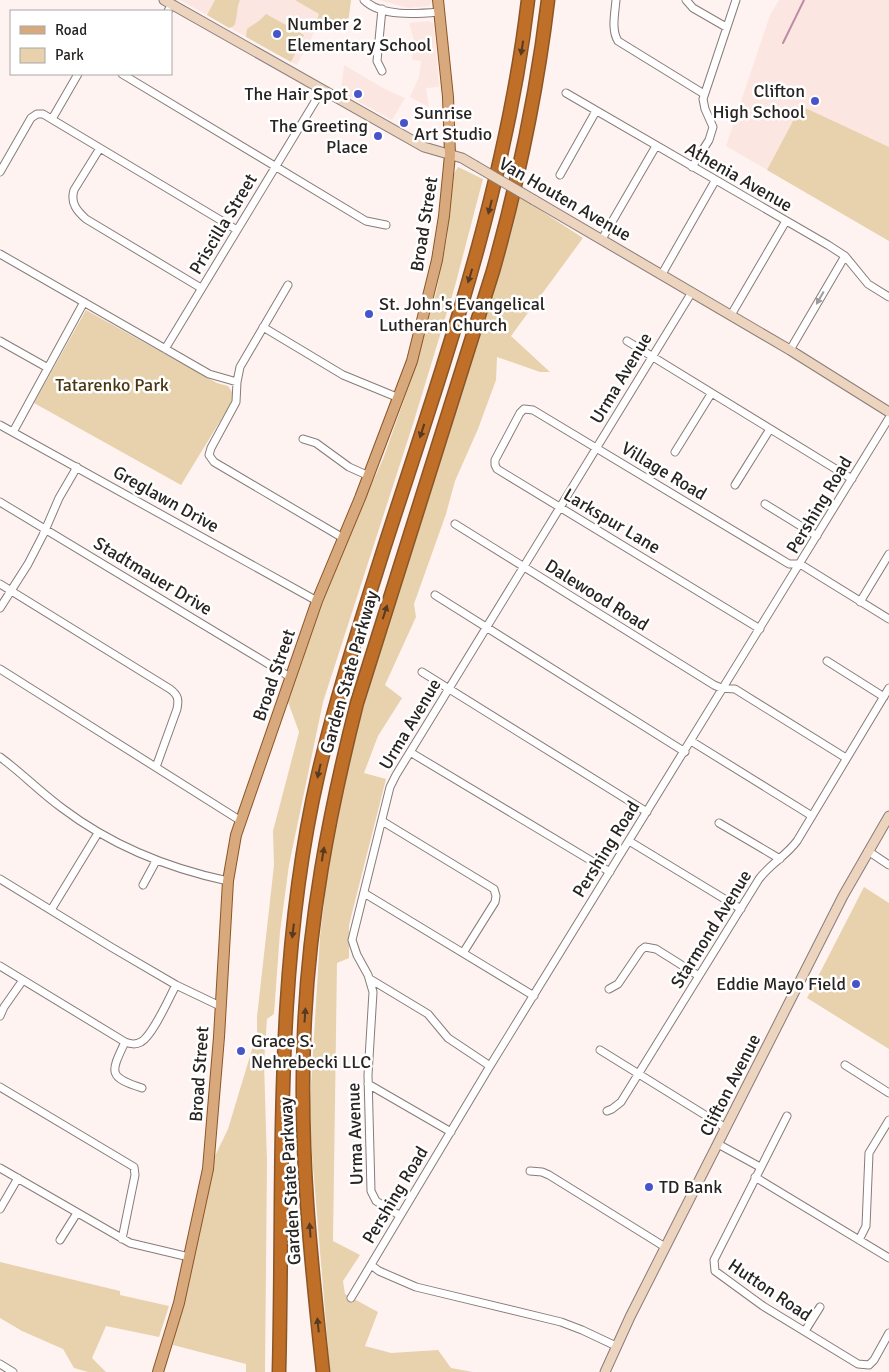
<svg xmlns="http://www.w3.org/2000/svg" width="889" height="1372" font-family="Signika,sans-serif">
<rect width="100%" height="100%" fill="#fef3f1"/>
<path fill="#fce6e1" d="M180,0H351L347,31L317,27L297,65Z
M380,0H433L429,6L408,8Z
M779,0H889V241L726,146L770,15Z
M429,21L434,24L439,87L426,88L429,107L410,97L419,77L421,61L412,60L413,37L409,23Z
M344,65L385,89L405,98L392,120L341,92Z"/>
<path fill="#e7d2ad" d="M215,0H240C236,9 238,17 234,26L229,28L207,15Z
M295,0H351L347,31L317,27V20L319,14Z
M266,14L304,35L291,62L246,37L247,29L260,20Z
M801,106L889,147V241L767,170Z
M458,167L483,179L455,286L413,424L323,702L289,865L280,932L274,1014L267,1019L264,1062L267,1162L265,1372H246V1364L173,1345L215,1156L228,1129L257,1033V1017L274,865L273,831L299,732L287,699L311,628L338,559L383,459L410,383L436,293L447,238L452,177Z
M517,195L583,238L511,336L550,372H540L497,357L496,380L478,429L455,481L446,514L414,604L416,617L385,685L402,698L378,736L364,773L386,779L349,925V958L337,963L333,1241L360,1255L343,1281L345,1294L378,1312L365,1346L391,1353L438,1350L451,1368L473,1372H330L309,1118L320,937L329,861L348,763L394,600L449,435L495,280Z
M86,310L217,383L228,386L232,392L233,400L181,485L34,403Z
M864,887L889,903V1049L807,998Z
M0,1262L120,1291V1295L169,1306L159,1337L106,1326L92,1358L106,1372H88L74,1368L63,1349L22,1331L0,1318Z"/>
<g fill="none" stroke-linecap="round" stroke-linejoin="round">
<path stroke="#bd8da7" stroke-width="2" d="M783,43L804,0"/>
<defs>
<path id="street" d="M364,0C381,17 417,14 439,12
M616,0C615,13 611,30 618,41L704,94
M686,0L693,8L726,27
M168,11L172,4
M382,71L377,61L382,9
M122,74L366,221L386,225
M566,93L828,245L845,256L868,284L889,297
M52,119L78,74
M100,148L74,190C70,203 77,211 86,219L201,288
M692,167L709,140L713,127L705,109L703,99L736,0
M0,172L31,118L37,114H43L237,230
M560,175L596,111
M602,239L656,146
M0,254L209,374L237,382
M662,274L715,181
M288,285L240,367L237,382L236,402L211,448L209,455L214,462L343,538
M731,315L786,221
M263,327L343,375L399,398
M0,341L48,368
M627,341L852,479
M165,349L322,90
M790,350L845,256
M0,425L317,601
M13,432L84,302
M303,439L316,443L349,467L369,476
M675,452L711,394
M735,485L770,429
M0,502L290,677
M765,504L817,536
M455,524L714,685L721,688L735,689L846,758
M0,584L170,689C178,695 179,699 177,709L156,767
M435,595L685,752
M860,602L889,554
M0,608L28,564L43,535L59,498L77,467
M760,629L497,469L495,465V460L520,413L524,409L533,410L789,564H800L889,619
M827,661L884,697
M0,669L241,821
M422,672L647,812
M691,741L812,816
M410,752L610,872
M0,757C22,773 40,792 62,808C112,846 167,868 228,881
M382,821L494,889L496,896L495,902L463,953
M719,823L780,859
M629,841L741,909
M868,851L889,865
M0,879L111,947L176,985L220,1006
M143,885L156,861
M364,893L534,996
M51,910L98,833
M0,966L125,1042C131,1044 135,1045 141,1042C153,1035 169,998 176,985
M370,979L428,1014L448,1038L490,1066
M609,989L618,984L641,950L645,947L656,949L699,976
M0,1016L4,1007L23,980
M125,1042C111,1072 107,1077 142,1088
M600,1050L726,1128
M845,1065L889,1093
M368,1084L451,1132
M0,1087L134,1167L135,1175L122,1239
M607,1111L612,1109L621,1102L759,879C770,864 786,856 797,841L889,688
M787,1116L714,1260L715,1271L763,1306L858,1364L869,1365L874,1360L889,1333
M718,1144L760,1167
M0,1168L130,1243L189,1257
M530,1171L542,1172L549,1175L665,1247
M755,1177L889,1258
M0,1209L18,1178
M399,1215L376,1201L371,1191L368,1075L373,992L368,975L357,955L352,940L390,787L396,775L692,292
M60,1240L77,1213
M859,1240L866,1226L869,1153L889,1120
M371,1265L379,1271L416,1287L561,1322L582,1330L616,1346
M351,1298L490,1066L889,418
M805,1331L820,1307
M0,1364L13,1372"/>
<path id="secondary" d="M164,0L424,147L462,158L474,165
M534,200L790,350L889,412
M605,1372L630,1317L843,896L889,816"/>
<path id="primary" d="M158,1372L179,1303L208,1169L219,1037L228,881L236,835L317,601L360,498L412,361L437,260L444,216L450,155L448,97L438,0"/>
<path id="highway" d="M279,1372C284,1173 273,971 318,775C336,697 361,621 385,545C443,366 506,188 528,0
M323,1372C311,1261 299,1149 304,1037C308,923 329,813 357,703L493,271C518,182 537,92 548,0"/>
</defs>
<use href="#street" stroke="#877c79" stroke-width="9"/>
<use href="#secondary" stroke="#877c79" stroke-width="11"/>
<use href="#primary" stroke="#8b5526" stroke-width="12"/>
<use href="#highway" stroke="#8b5526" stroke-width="15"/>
<use href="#street" stroke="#fff" stroke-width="7"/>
<use href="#secondary" stroke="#ecd4be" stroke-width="9"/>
<use href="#primary" stroke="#d9a97e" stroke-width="10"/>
<use href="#highway" stroke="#c06f28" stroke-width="12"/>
<defs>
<path id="secondary-bridge" d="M474,165L534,200"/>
</defs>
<use href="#secondary-bridge" stroke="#877c79" stroke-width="11" stroke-linecap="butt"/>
<use href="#secondary-bridge" stroke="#ecd4be" stroke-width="9"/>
</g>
<defs><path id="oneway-solid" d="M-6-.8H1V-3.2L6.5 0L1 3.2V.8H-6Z" transform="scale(1.25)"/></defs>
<g fill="#563a24">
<use href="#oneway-solid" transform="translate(522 48) rotate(99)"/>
<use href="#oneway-solid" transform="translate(490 207) rotate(104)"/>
<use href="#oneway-solid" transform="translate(470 276) rotate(107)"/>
<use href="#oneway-solid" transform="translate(422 431) rotate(108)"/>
<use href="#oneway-solid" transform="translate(385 612) rotate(-72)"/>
<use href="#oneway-solid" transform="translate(319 771) rotate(103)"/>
<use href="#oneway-solid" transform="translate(323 854) rotate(-81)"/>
<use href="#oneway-solid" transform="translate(293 931) rotate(97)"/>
<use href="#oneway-solid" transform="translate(305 1015) rotate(-86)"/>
<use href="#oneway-solid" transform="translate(310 1230) rotate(-94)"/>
<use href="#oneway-solid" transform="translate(318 1325) rotate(-96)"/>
</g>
<use fill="#9e9c9c" href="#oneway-solid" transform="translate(820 298) rotate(120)"/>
<g fill="#4855ca" stroke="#fff" stroke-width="2">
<circle cx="277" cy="34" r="5"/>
<circle cx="358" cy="94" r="5"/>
<circle cx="815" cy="101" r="5"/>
<circle cx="404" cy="123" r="5"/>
<circle cx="378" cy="136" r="5"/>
<circle cx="369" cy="314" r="5"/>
<circle cx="856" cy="984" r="5"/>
<circle cx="241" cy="1051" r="5"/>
<circle cx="649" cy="1187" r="5"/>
</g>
<g text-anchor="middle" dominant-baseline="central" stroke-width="5" stroke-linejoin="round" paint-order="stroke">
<g font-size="18" fill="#282422" stroke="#fff" text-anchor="start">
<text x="287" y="24">Number 2<tspan x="287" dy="21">Elementary School</tspan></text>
<text x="805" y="91" text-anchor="end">Clifton<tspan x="805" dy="21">High School</tspan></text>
<text x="348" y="94" text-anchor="end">The Hair Spot</text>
<text x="414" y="113">Sunrise<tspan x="414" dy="21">Art Studio</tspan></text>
<text x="368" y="126" text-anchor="end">The Greeting<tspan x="368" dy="21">Place</tspan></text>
<text x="379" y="304">St. John's Evangelical<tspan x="379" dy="21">Lutheran Church</tspan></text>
<text x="846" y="984" text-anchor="end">Eddie Mayo Field</text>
<text x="251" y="1041">Grace S.<tspan x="251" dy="21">Nehrebecki LLC</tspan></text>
<text x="659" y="1187">TD Bank</text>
</g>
<g font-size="18" fill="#282422" stroke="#fff">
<text transform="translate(739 177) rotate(30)">Athenia Avenue</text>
<text transform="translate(565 199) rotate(30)">Van Houten Avenue</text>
<text transform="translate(223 224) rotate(-59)">Priscilla Street</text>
<text transform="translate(424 224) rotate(-81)">Broad Street</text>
<text transform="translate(621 378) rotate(-59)">Urma Avenue</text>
<text transform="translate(664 471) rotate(31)">Village Road</text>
<text transform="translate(166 499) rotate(29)">Greglawn Drive</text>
<text transform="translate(819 505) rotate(-59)">Pershing Road</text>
<text transform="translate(612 521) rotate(31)">Larkspur Lane</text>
<text transform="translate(153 576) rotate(31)">Stadtmauer Drive</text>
<text transform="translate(597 595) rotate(32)">Dalewood Road</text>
<text transform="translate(349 672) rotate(-74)">Garden State Parkway</text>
<text transform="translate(274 675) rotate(-71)">Broad Street</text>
<text transform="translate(410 724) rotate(-59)">Urma Avenue</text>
<text transform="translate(606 849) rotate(-58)">Pershing Road</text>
<text transform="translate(711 929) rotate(-58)">Starmond Avenue</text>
<text transform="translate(199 1074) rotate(-86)">Broad Street</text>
<text transform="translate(730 1085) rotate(-63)">Clifton Avenue</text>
<text transform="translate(355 1134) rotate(-92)">Urma Avenue</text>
<text transform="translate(290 1181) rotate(-93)">Garden State Parkway</text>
<text transform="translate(395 1195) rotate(-59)">Pershing Road</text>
<text transform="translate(770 1290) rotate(34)">Hutton Road</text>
</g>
<g font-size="18" fill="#493611" stroke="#fff">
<text x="112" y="385">Tatarenko Park</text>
</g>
</g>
<rect x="10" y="10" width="162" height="65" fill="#ffffff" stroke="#a9a7a7"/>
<rect x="20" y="26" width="25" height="8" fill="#d9a97e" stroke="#a9a7a7"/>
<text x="55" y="35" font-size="15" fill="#282422">Road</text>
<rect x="20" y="48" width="25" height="15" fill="#e7d2ad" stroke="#a9a7a7"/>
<text x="55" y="60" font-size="15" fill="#282422">Park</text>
</svg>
